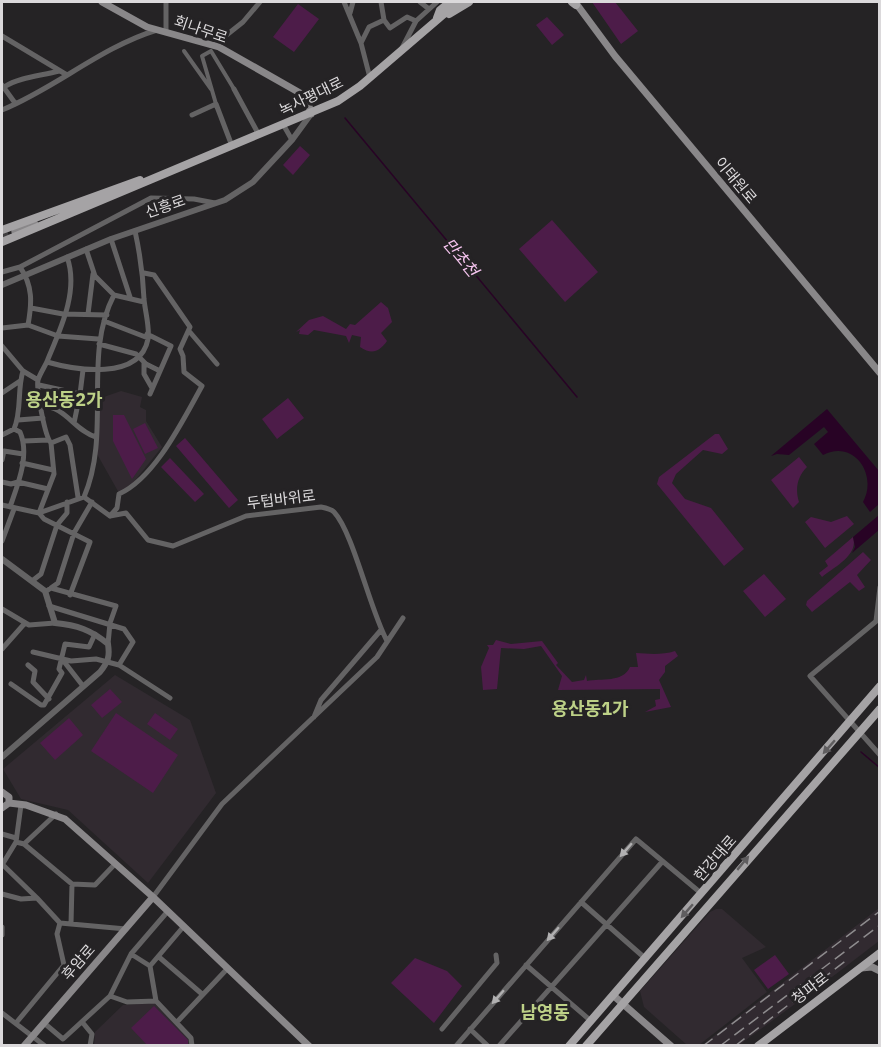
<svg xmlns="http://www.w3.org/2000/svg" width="881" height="1047" font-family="'IBM Plex Sans','Noto Sans KR',sans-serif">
<rect width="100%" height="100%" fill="#252325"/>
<path fill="#312a30" d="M121,391L142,397L140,407L146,410V421L162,447L129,488L119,493L97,454L101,398Z
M115,675L190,720L216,793L148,883L68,810L21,799L3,769Z
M879,908V941L836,974L739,1045L701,1046Z
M716,909H722L766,947L742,958L767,992L699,1045H687L644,1007L640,991L710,912Z
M154,1003L190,1040L191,1046H94L95,1032L123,1005Z"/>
<path fill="#4d1c49" d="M592,2H615L638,31L621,44Z
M298,4L319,19L294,52L273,37Z
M547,17L564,35L552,45L536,25Z
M300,146L310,155L293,175L283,165Z
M552,220L598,272L565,302L519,249Z
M381,302L388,308L392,322L381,333L387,341C379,352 372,355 360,347L361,337L352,335L349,343L346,336L314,330L308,335L299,334L300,330L296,332L309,320L323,316L346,329L350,324L355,325Z
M288,398L304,418L277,439L262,419Z
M113,415H124L146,459L132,479L113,441Z
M145,423L158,448L145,454L133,429Z
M715,434H719L728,449L722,454L703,450L676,474L672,483L685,499L711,508L744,549L724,566L657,484L659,477Z
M185,438L238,500L229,508L176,446Z
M799,457L807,467C797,477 795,489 799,502L793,508L771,480Z
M170,458L204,494L195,502L161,467Z
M847,516L854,524L825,548L805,522L811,517L831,522Z
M853,537C859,555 834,567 822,577L819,573L828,566L825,561Z
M863,552L871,560L857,575L865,587L859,591L850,582L812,612L806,605L807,601Z
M764,574L786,599L765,617L743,591Z
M496,640L511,644L542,641L558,663L556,665L572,682L584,680L586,675L587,681C601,678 623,683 630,667H638L636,653C649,654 663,655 675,651L678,656L665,666V672L659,680L671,707L645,712L656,706L655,700L660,699V689L558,690L562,676L541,646L524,649L501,648L497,689L483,690L481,667L489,648L487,645H493Z
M110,689L122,702L102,718L91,705Z
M116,713L178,755L153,793L91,751Z
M155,713L178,729L170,740L147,724Z
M69,718L83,735L55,760L40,743Z
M775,955L789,974L768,989L754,970Z
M415,958L447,971L462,986L434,1023L391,983Z
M154,1006L188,1040V1045H147L131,1028Z"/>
<path fill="#280325" d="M827,409L879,471V504L870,512L863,502C878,475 854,439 823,455L814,444L828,432L824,427L789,455L777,454L771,456Z
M879,515V530L852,553L855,547L853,537Z"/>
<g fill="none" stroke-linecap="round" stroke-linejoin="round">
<path stroke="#280325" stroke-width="1.5" d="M345,118L577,397
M861,752L880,768"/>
<path stroke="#403e40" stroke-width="7" stroke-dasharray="7 3.5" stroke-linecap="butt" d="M2,237L15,232"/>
<path stroke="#646364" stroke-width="4" d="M184,51L211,89
M211,51L202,56L216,104
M211,51L234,89"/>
<path stroke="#646364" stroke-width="5" d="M344,2L361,43L370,78
M381,2L384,20L390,28L407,17L416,21
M420,2L429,9
M350,13L353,2
M166,31V2
M2,36L67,75
M361,43L369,27L384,20
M214,45L243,22L260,2
M402,48L416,21L437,2
M2,85L15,103
M4,87C20,77 40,76 59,71
M234,89L259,135
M2,110C56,88 101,47 157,30
M192,115L216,104L232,146
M284,126L292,140
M111,239L130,297
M86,249L95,276L114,295L144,302
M67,257C79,290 61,328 48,359C46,365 40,373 38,380C36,389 45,437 51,443L54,474L39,513L44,519L90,542L70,595
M20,267C33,286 32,303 28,325
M2,272L20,267L151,198L194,199L215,203
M31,308L63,314L107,315
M88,314L93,274
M104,321L148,338
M28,325L58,336L98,339
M2,328L28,325
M189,331L217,364
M147,334L171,346L150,394
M99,344L136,354L146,364L160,371
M2,346L23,371L38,380
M47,362C75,370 140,381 148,339C150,328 145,311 144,299C143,275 140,254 135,231
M144,362V374L152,388
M39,385L80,394L74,423
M2,393L20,381
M80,394L83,370
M42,406C65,406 75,431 96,437
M18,420L43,418
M2,435L14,429
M24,441L48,440
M51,443L66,437L70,445L78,497
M2,460L4,451L23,454
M22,463L53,470
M2,482L11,484L18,482L48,489
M84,497C112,432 82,356 114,295
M2,505L39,513L84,497L110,516
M10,507C18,484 30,455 20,432L14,429C22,411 17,390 23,371
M110,516L126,513L148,540L173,546L246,516L321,507C326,508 331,509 334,512C353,532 370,610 387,641
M110,516L117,508L119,494C155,478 183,420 202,386L184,372L183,356L180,349L190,327L154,275L144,273
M2,541L14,509
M32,581L41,574L57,525L67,513V502
M51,588L116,606L110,623L108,644
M48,590L58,583L74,533L92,502
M49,606L124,629L133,642L119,665
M2,609L29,625L55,623
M880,618L810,676L880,755
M876,621L880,587
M2,649L25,623
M33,652L71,661L96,659L119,665L170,698
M62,659L83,686
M28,665L35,671L33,682L49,699
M11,684L41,705H44L62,673L59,669L65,644L89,647L95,634
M314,717L321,700L381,630
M2,834L16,838
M16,842L21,805
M24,844L72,884L95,885L115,864
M2,864L37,898
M2,865L16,842L24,844L56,814
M2,894L21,899L37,898L60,923L126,929
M153,897L222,804L377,657L403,618
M581,902L646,959
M71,924L72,884
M2,927V935
M131,954L150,966L156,1001
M159,957L202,994
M526,965L591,1021
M150,966L184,926
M110,996L127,1002L156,1001L191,1038L192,1046
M2,1013L45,1046
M177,1022L228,968
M16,1023L64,965L57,934L60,923
M44,1023L63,1039L110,996L131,954L168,911
M83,1023L92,1034L90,1046
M442,1029L497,963L496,955
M470,1029L488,1046
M456,1046L636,839L702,894
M499,1046L662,862"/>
<path stroke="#646364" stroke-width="6" d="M2,285L111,239L225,200L253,182L292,140L311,114
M2,559L45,591L55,623C77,625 91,630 108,644C110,657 108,662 100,672L2,757"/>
<path stroke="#898789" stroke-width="7" d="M102,2L147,27L219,47L300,93L309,106L311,114
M575,2L615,56L880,373
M15,232L35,224
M2,792L9,797V803
M2,808L9,803L26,805L65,819L153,897L309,1046
M861,968L872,967L880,971
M614,996L671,1046
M24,1046L153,897"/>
<path stroke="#a5a3a5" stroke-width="8" d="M572,2L576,5
M449,14L469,2
M437,18L440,10L450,2
M2,230L140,180
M2,242L338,101L360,86L458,2
M569,1046L880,686
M586,1046L880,709
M758,1046L880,953"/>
<path stroke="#8e8c8e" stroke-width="1.5" stroke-dasharray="12 6" stroke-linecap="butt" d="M703,1046L880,911
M720,1046L880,925
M735,1046L848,959"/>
</g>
<defs><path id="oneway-solid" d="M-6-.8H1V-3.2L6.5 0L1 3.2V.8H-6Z" transform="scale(1.5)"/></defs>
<g fill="#5f5d5f">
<use href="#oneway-solid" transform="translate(829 747) rotate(131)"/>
<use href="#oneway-solid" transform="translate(743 863) rotate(-50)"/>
<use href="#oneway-solid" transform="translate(687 911) rotate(131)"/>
</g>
<g fill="#b1b0b1">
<use href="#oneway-solid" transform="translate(626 850) rotate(131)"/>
<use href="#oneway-solid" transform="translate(553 934) rotate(131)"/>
<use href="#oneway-solid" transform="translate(498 997) rotate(131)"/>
</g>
<g text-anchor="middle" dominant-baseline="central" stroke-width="6" stroke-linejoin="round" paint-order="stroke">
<g font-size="15" fill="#dbd9db" stroke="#252325">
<text transform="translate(201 29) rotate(19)">회나무로</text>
<text transform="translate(311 96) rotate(-26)">녹사평대로</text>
<text transform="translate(736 180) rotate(50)">이태원로</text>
<text transform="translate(165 206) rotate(-19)">신흥로</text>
<text transform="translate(281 499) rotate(-7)">두텁바위로</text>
<text transform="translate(715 858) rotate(-49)">한강대로</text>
<text transform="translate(78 962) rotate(-49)">후암로</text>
<text transform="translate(810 988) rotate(-38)">청파로</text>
</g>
<g font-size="16" font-style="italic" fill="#f7c5f0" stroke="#252325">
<text transform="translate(461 257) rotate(50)">만초천</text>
</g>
<g font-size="18" font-weight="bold" fill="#bdd187" stroke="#252325">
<text x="64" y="399">용산동2가</text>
<text x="590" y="708">용산동1가</text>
<text x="545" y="1012">남영동</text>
</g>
</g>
<rect width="881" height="1047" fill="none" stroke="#dbd9db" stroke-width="6"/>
</svg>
